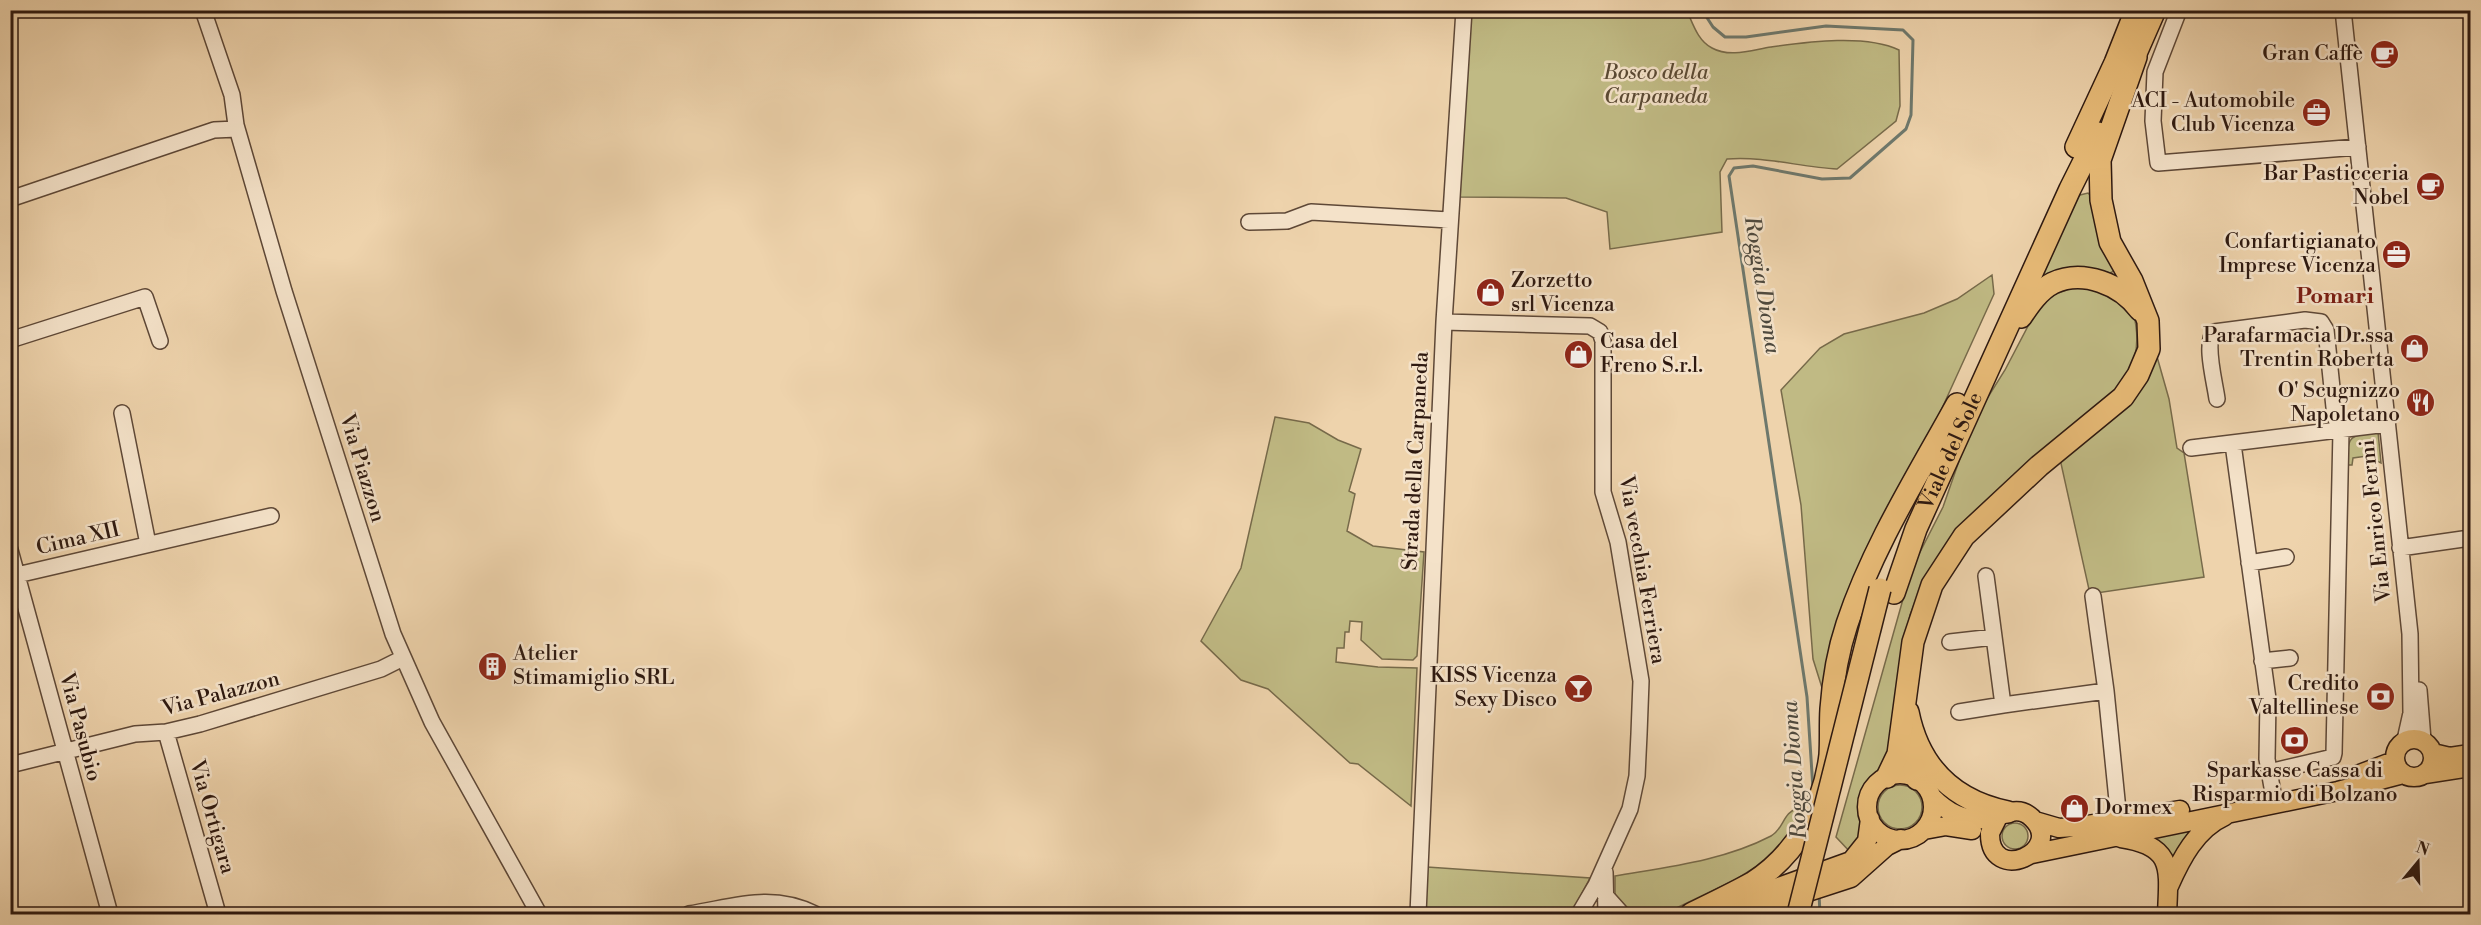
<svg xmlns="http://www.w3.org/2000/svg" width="2481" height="925" font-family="'Libre Bodoni',serif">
<rect width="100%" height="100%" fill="#eed3ac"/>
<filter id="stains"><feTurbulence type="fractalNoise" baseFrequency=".00333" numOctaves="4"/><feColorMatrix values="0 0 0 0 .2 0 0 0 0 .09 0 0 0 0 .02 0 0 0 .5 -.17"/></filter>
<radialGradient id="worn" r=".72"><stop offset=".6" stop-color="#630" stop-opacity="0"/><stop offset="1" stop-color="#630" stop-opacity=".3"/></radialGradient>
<path fill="#c0ba84" stroke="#776a4a" stroke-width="1.5" d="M1468,11H1687C1693,24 1698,41 1712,48C1730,58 1752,50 1771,47C1808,42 1865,34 1899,50L1900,106L1896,121L1837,169C1800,167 1764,156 1727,159L1720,172L1722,232L1610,249L1607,212L1566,198L1461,197L1451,195Z
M2088,193L2092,197L2114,263V271L2110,273L2094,269L2047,279L2042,275L2071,204L2080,195Z
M1992,275L1994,294L1938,417L1890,511L1823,691L1813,659L1801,505L1781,390L1820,348L1844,334L1924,313L1957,299Z
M2075,287L2105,291L2133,311C2143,351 2134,367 2110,398L1921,588L1910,615L1901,663L1898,719L1883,772C1855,785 1863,801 1865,824C1866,832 1856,846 1852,854L1836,837L1907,585L1916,560L1943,507L1973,421L2005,370L2038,307L2050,296Z
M2154,346L2169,399L2177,448L2184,453L2204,577L2090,594L2060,459Z
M1275,417L1309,423L1338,440L1361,449L1349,491L1355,494L1347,531L1373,546L1424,552L1417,656L1413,660L1382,659L1361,640L1362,622L1350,621L1349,632H1345L1344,648H1337L1336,662L1378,667L1417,668L1411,806L1358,764L1350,763L1268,689L1241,680L1201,641L1241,568Z
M2378,432L2381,463L2367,456L2353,458L2352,465H2348C2347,435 2349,436 2378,432Z
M1878 807a22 22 0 1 1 44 0a22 22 0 1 1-44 0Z
M1807,791L1814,792L1803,816L1770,858L1735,880L1664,914H1640L1622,907L1615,897V876C1667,867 1723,861 1771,836C1784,829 1782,813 1799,807Z
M2002 836a13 13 0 1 1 26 0a13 13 0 1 1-26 0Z
M2198,824L2173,862L2150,840L2151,832Z
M1427,867L1590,878L1571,914H1423Z"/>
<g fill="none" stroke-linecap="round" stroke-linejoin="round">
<path stroke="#6e786c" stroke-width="3" d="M1702,10L1713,27L1725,37H1746L1826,26L1903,30L1913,40L1911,115L1906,129L1850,178L1822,179L1753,166L1734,168L1729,176L1807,697L1813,789
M1819,894L1820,914"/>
<defs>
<path id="minor" d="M203,10L232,95L236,125L284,291L393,634L432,722L539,914
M2179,10L2155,72L2153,121L2158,163L2358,147
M2343,10L2410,634L2411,713L2405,740
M10,199L214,130L237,129
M1249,222L1287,221L1311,212L1449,220
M1444,322L1590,326L1600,332L1603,341V492L1618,542L1641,681L1639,734L1637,776L1630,809L1596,885L1579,914
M10,340L145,297L160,341
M2217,399C2215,383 2204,343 2214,332L2305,320L2321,322L2326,330L2335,417L2341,431L2334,753L2333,757L2269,772
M122,413L148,544
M2233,444L2268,699L2267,759L2273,793
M2191,448L2387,424
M2400,548L2470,538
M10,550L110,914
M2249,563L2286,557
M17,575L271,516
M1986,576L2003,705L2106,691
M2093,596L2106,691L2119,820
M1950,642L1994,637
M2262,661L2290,658
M2419,690L2423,740
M1959,712L2003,705
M166,732L218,914
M10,765L135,734L166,732L200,724L381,669L403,658
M1605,872L1606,914
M1605,895L1622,914
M689,914C734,907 771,892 815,914
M1418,914L1444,322L1464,10"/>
<path id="major" d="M2395 758a19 19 0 1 1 38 0a19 19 0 1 1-38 0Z
M2433,753L2450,757L2470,754
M2425,774L2470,767
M1867 807a33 33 0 1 1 66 0a33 33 0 1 1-66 0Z
M2357,775L2394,761
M1932,797C1947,812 1963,821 1985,819C2002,818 2016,803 2032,818C2067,851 1989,886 1990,833L1998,817
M2035,821L2059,828L2075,827L2180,810
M1924,830L1946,826L1972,830
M2121,838C2174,846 2169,868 2167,914
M2032,854L2338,791L2403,774
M2169,886C2181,859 2196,829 2225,816
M1720,908L1851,861L1867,841L1870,819
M1740,914L1851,878L1887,846L1901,839"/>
<g id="highway">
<path d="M2130,67L2155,10"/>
<path d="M2076,147L2115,63L2136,10"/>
<path d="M2021,317C2029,305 2039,290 2053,283C2083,269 2121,284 2140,310"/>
<path id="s1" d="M1894,593L1916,529L2070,189L2098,133"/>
<path d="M1908,712C1919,767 1954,801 2008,812"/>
<path d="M1909,738V754L1917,779"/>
<path d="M1887,777L1898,754L1913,642L1932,585L1964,536L2039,466L2123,397L2138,375L2149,349L2148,321L2132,281L2110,242L2101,200L2100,160L2136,57"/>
<path d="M1691,914C1711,904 1732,894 1752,883C1796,855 1824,806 1830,755C1831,740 1830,724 1831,709C1833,681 1838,651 1847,624C1873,546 1918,475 1957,404"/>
</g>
</defs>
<use href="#minor" stroke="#5e4837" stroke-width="18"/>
<use href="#major" stroke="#2e1910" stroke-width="21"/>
<use href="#highway" stroke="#2e1910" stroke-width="24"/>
<use href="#minor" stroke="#f4e2c9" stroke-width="15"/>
<use href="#major" stroke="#e7ba76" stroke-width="18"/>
<use href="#highway" stroke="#e7ba76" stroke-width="21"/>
<defs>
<path id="highway-bridge" d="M1798,914L1880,589"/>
</defs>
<use href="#highway-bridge" stroke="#2e1910" stroke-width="24" stroke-linecap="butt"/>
<use href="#highway-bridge" stroke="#e7ba76" stroke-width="21"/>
</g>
<defs>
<symbol id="cafe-disc" viewBox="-11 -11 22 22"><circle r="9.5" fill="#8f2418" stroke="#f4e2c9"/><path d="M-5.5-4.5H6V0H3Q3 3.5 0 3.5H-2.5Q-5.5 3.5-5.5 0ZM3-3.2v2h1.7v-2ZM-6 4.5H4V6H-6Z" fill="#fff"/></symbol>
<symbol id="office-disc" viewBox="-11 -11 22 22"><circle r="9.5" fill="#8f2418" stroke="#f4e2c9"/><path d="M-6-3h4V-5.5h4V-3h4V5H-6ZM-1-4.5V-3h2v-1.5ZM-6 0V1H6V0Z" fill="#fff"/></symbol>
<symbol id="shop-disc" viewBox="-11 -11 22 22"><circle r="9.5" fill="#8f2418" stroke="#f4e2c9"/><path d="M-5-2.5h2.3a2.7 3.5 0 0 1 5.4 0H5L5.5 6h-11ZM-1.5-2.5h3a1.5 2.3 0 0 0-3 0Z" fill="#fff"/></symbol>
<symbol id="restaurant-disc" viewBox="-11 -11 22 22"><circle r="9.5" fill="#8f2418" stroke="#f4e2c9"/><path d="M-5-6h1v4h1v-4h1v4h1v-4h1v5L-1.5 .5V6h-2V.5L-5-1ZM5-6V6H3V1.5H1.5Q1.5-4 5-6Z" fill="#fff"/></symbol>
<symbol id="building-disc" viewBox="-11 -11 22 22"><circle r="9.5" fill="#8f2418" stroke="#f4e2c9"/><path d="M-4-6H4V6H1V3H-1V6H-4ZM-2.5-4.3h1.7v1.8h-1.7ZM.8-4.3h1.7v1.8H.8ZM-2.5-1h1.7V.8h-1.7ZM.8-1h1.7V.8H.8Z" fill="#fff"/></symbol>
<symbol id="bar-disc" viewBox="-11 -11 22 22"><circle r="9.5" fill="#8f2418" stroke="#f4e2c9"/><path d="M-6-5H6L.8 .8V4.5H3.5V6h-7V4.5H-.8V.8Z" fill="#fff"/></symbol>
<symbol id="bank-disc" viewBox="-11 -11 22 22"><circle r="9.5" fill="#8f2418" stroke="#f4e2c9"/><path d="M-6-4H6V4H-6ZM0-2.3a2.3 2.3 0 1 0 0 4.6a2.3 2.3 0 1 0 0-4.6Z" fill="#fff"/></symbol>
</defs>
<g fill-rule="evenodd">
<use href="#cafe-disc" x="2368" y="38" width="33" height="33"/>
<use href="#office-disc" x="2300" y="96" width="33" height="33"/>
<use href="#cafe-disc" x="2414" y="170" width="33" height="33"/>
<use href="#office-disc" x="2380" y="238" width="33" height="33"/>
<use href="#shop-disc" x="1474" y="276" width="33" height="33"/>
<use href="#shop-disc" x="2398" y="332" width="33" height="33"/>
<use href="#shop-disc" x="1562" y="338" width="33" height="33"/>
<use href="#restaurant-disc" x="2404" y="386" width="33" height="33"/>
<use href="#building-disc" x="476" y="650" width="33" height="33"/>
<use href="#bar-disc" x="1562" y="672" width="33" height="33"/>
<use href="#bank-disc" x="2364" y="680" width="33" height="33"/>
<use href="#bank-disc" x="2278" y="724" width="33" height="33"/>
<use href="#shop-disc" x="2058" y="792" width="33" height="33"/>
</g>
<g text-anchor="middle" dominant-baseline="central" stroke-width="5" stroke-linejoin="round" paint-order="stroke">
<g font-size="21" fill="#2e1910" stroke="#f4e2c9" text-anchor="end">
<text x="2363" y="54">Gran Caffè</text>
<text x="2295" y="101">ACI - Automobile<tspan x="2295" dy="24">Club Vicenza</tspan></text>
<text x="2409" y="174">Bar Pasticceria<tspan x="2409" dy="24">Nobel</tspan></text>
<text x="2376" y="242">Confartigianato<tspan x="2376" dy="24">Imprese Vicenza</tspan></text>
<text x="1511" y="281" text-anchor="start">Zorzetto<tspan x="1511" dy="24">srl Vicenza</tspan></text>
<text x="2394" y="336">Parafarmacia Dr.ssa<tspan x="2394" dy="24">Trentin Roberta</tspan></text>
<text x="1600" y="342" text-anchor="start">Casa del<tspan x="1600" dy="24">Freno S.r.l.</tspan></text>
<text x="2400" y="391">O' Scugnizzo<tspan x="2400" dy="24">Napoletano</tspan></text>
<text x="513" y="654" text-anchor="start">Atelier<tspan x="513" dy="24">Stimamiglio SRL</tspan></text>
<text x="1557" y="676">KISS Vicenza<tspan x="1557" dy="24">Sexy Disco</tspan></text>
<text x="2359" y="684">Credito<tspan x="2359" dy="24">Valtellinese</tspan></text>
<text x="2295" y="771" text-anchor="middle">Sparkasse Cassa di<tspan x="2295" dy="24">Risparmio di Bolzano</tspan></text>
<text x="2095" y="808" text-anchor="start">Dormex</text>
</g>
<g font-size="21" font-style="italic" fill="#5a4933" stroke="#f4e2c9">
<text x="1656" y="73">Bosco della<tspan x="1656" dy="24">Carpaneda</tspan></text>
</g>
<g font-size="21" fill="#2e1910" stroke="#f4e2c9">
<text stroke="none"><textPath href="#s1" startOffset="153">Viale del Sole</textPath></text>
<text transform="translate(1416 461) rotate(-87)">Strada della Carpaneda</text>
<text transform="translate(362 468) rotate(73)">Via Piazzon</text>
<text transform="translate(2376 521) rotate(-96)">Via Enrico Fermi</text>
<text transform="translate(78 539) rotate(-13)">Cima XII</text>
<text transform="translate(1642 570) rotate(80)">Via vecchia Ferriera</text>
<text transform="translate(221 694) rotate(-15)">Via Palazzon</text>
<text transform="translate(80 727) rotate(75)">Via Pasubio</text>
<text transform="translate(212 817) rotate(74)">Via Ortigara</text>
</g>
<g font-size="22" font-style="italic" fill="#4e493e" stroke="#f4e2c9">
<text transform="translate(1762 285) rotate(81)">Roggia Dioma</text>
<text transform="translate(1795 770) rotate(-94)">Roggia Dioma</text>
</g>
<g font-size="22" font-weight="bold" fill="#7a1f14" stroke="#f4e2c9">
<text x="2335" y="296">Pomari</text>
</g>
</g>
<rect width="2481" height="925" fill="none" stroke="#eed3ac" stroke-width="36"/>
<rect x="12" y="12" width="2457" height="901" fill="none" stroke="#2e1910" stroke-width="3"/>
<rect x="18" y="18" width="2445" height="889" fill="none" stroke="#2e1910" stroke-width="1.5"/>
<g transform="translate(2418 862) rotate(19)" stroke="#f4e2c9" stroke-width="4.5" paint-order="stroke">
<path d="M0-4.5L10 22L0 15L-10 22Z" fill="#2e1910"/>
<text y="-9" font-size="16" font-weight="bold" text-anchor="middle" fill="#2e1910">N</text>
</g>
<rect width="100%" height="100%" filter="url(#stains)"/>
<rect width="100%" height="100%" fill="url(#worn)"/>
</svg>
